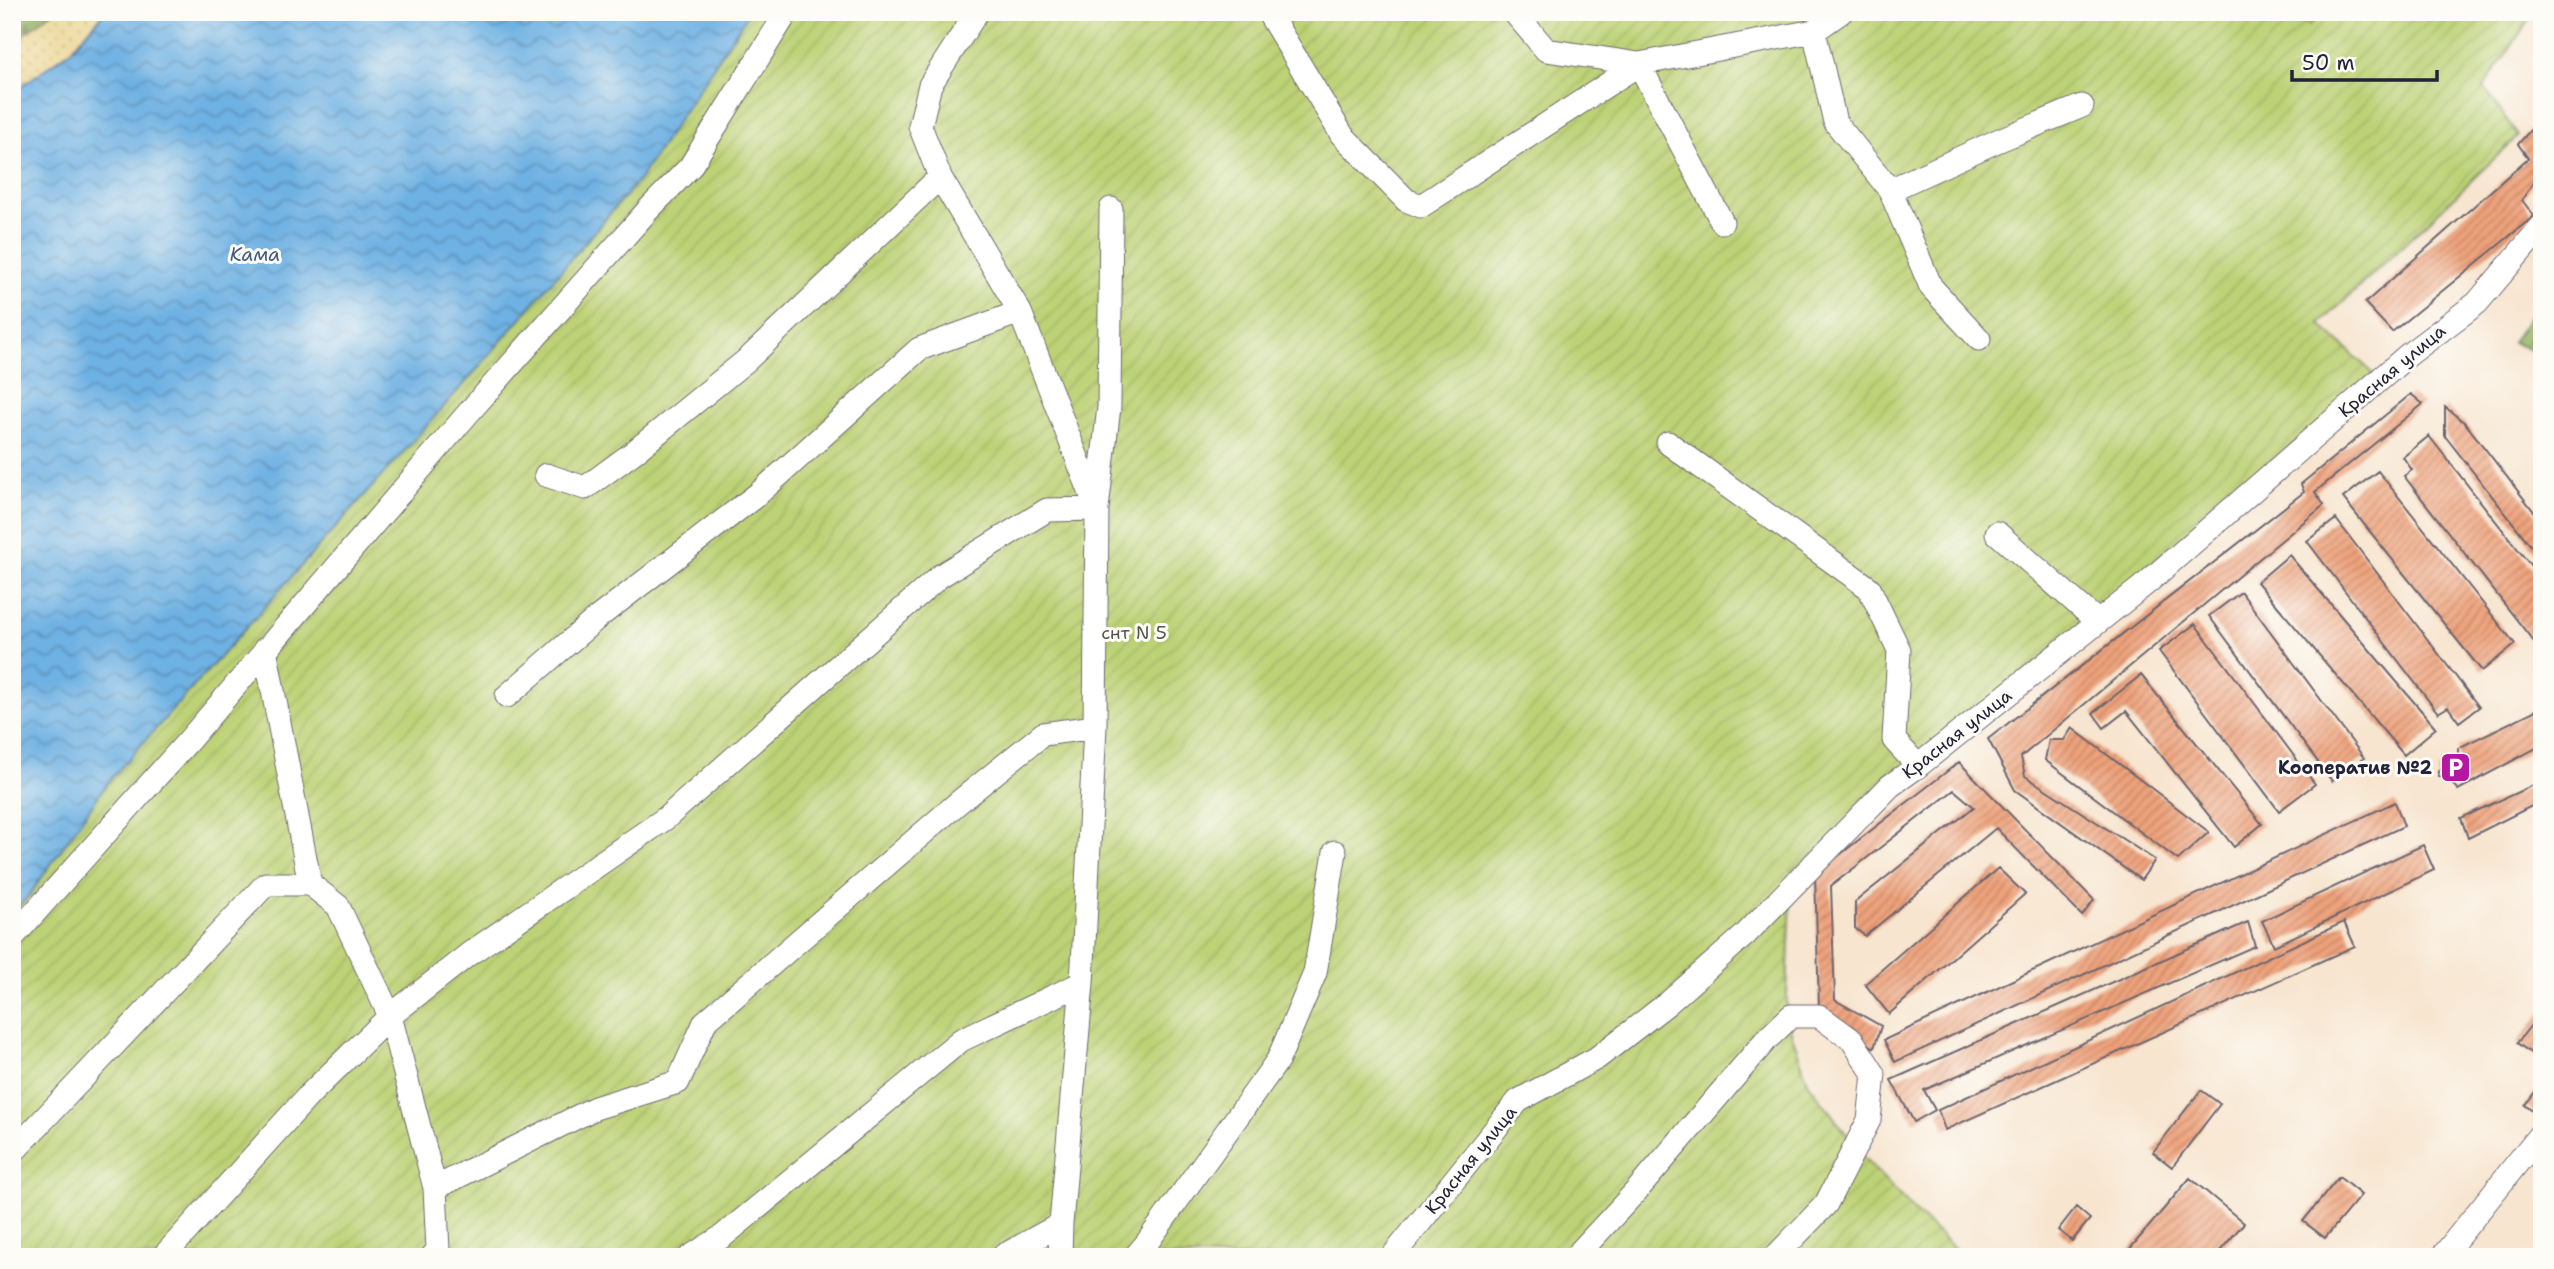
<svg xmlns="http://www.w3.org/2000/svg" width="2554" height="1269" font-family="'Shantell Sans',sans-serif">
<defs>
<pattern id="forest-firs" width="22" height="20" patternUnits="userSpaceOnUse" patternTransform="scale(1.75)"><rect width="22" height="20" fill="#96b467"/><path d="M5 1l3.5 6h-7zM16 11l3.5 6h-7z" fill="#7a9256"/></pattern>
<pattern id="sand-dots" width="8" height="8" patternUnits="userSpaceOnUse" patternTransform="scale(1.75)"><rect width="8" height="8" fill="#eeda9e"/><path d="M2 2h.1M6 6h.1" fill="none" stroke="#ccbb89" stroke-width="1.8" stroke-linecap="round"/></pattern>
<pattern id="garden-furrows" width="10" height="10" patternUnits="userSpaceOnUse" patternTransform="scale(1.75)"><rect width="10" height="10" fill="#bdd276"/><path d="M-1 1l2-2M0 10L10 0M9 11l2-2" fill="none" stroke="#a2b467"/></pattern>
<pattern id="water-waves" width="16" height="10" patternUnits="userSpaceOnUse" patternTransform="scale(1.75)"><rect width="16" height="10" fill="#6eb1e3"/><path d="M0 5q4-4 8 0t8 0" fill="none" stroke="#5a90b9"/></pattern>
<pattern id="building-hatch" width="6" height="6" patternUnits="userSpaceOnUse" patternTransform="scale(1.75)"><rect width="6" height="6" fill="#efa37c"/><path d="M-1 1l2-2M0 6l6-6M5 7l2-2" fill="none" stroke="#c18467"/></pattern>
</defs>
<rect width="100%" height="100%" fill="#fdfcf7"/>
<filter id="ink" filterUnits="userSpaceOnUse"><feTurbulence type="fractalNoise" baseFrequency=".0143" numOctaves="2"/><feDisplacementMap in="SourceGraphic" scale="14" xChannelSelector="R" yChannelSelector="G"/><feConvolveMatrix kernelMatrix="1 2 1 2 8 2 1 2 1" color-interpolation-filters="sRGB"/></filter>
<filter id="wash" filterUnits="userSpaceOnUse"><feTurbulence type="fractalNoise" baseFrequency=".00686" numOctaves="4" result="noise"/><feDisplacementMap in="SourceGraphic" scale="28" xChannelSelector="R" yChannelSelector="G"/><feGaussianBlur stdDeviation="1.57" result="paint"/><feColorMatrix in="noise" values="0 0 0 0 0 0 0 0 0 0 0 0 0 0 0 0 0 1.4 0 .05"/><feComposite in="paint" operator="in"/></filter>
<g filter="url(#wash)">
<rect width="100%" height="100%" fill="#f7e5cf"/>
<path fill="url(#forest-firs)" stroke="#5c6b51" stroke-width="2" d="M12,12H53L12,43Z
M2542,298V355L2512,342Z"/>
<path fill="url(#sand-dots)" stroke="#887e6c" stroke-width="2" d="M53,12H105L70,51L12,93V43Z"/>
<path fill="url(#garden-furrows)" stroke="#707a58" stroke-width="2" d="M749,12H2292L2309,26L2321,12H2534L2484,87L2518,136L2320,324L2375,375L1792,872L1786,1017L1808,1082L1865,1159L1917,1214L1964,1257H12V914L31,893L108,782L472,375L641,177Z"/>
<path fill="url(#water-waves)" stroke="#486a8f" stroke-width="2" d="M105,12H749L641,177L472,375L108,782L31,893L12,914V93L70,51Z"/>
<g id="blocks">
<path fill="url(#building-hatch)" d="M2542,117V169L2522,200L2534,216L2392,332L2365,303L2528,158L2518,144Z
M2411,394L2423,404L2315,492L2324,505L2021,757L2025,776L2155,860L2141,880L2015,790L1988,739L2304,492L2301,484Z
M2445,407L2465,423L2542,522V560L2445,436Z
M2429,436L2542,580V652L2404,476L2412,470L2403,457Z
M2378,471L2515,644L2482,671L2343,498Z
M2336,519L2479,707L2459,722L2448,707L2438,713L2307,541Z
M2289,555L2436,728L2404,755L2257,582Z
M2241,592L2364,758L2332,781L2209,616Z
M2195,624L2315,784L2279,811L2159,651Z
M2141,675L2262,824L2234,847L2126,711L2104,728L2093,713Z
M2542,707V745L2458,790L2445,776H2438V770L2458,760V748Z
M2072,728L2209,832L2178,860L2045,760L2049,740H2064Z
M1959,762L2094,900L2082,916L1996,828L1865,936L1855,928V902L1974,807L1954,790L1831,886L1835,1000L1881,1026L1874,1048L1819,1006L1815,874Z
M2542,781V801L2468,838L2461,818Z
M2395,802L2404,826L1895,1062L1884,1040Z
M2423,845L2434,870L2274,946L2262,921Z
M1998,868L2025,894L1889,1014L1865,984Z
M2248,922L2255,946L1924,1090L1935,1110L1914,1122L1891,1080Z
M2344,922L2355,946L1945,1130L1938,1110Z
M2542,1011V1061L2517,1043Z
M2542,1083V1116L2541,1118L2525,1105Z
M2201,1090L2220,1104L2172,1167L2153,1152Z
M2339,1177L2361,1195L2325,1238L2303,1221Z
M2190,1178L2244,1223L2215,1257H2123Z
M2076,1207L2090,1219L2072,1241L2058,1230Z"/>
</g>
</g>
<g filter="url(#ink)">
<use href="#blocks" fill-opacity="0" stroke="#6d666f" stroke-width="2"/>
<g fill="none" stroke-linecap="round" stroke-linejoin="round">
<defs>
<path id="minor" d="M977,12L930,85L920,126L940,177L1020,312L1097,509L1095,727L1082,983L1061,1224L1060,1257
M1268,12L1342,135L1406,200L1421,206L1639,64L1722,222
M1514,12L1546,50L1639,64L1814,31L1841,12
M1814,31L1835,122L1890,190L1931,287L1979,339
M1890,190L1997,141L2082,106
M1668,443L1869,588L1899,650L1894,740L1918,766
M546,475L585,488L634,452L748,359L940,177
M1997,533L2098,622
M265,649L310,884
M507,696L597,618L758,494L919,349L1020,312
M12,938L190,739L470,411L648,210L690,167L787,12
M12,1153L266,884H310L338,906L390,1016L435,1188L438,1250L432,1257
M435,1188L595,1108L678,1082L705,1022L959,802L1043,734L1095,727
M163,1257L310,1094L390,1016L469,954L666,818L940,576L1047,510L1097,509L1109,407L1111,209
M690,1257L723,1236L961,1040L1082,983
M1001,1257L1061,1224
M1135,1257L1146,1244L1278,1060L1315,973L1335,852
M1392,1257L1518,1101L1597,1058L1668,1003L1745,935L1890,786L1918,766L2148,582L2408,355L2477,303L2542,226
M1575,1257L1639,1188L1766,1040L1791,1016H1819L1852,1040L1874,1074L1869,1120L1826,1204L1775,1257
M2442,1257L2542,1132"/>
</defs>
<use href="#minor" stroke="#6d666f" stroke-width="25"/>
<use href="#minor" stroke="#fff" stroke-width="23"/>
</g>
</g>
<defs>
<symbol id="parking-square" viewBox="-11 -11 22 22"><rect x="-9" y="-9" width="18" height="18" rx="4" fill="#b5179e" stroke="#fdfcf7"/><path d="M-3.5-5.5H1a3.5 3.5 0 0 1 0 7H-1V5.5H-3.5ZM-1-3.4V-.6H.8a1.4 1.4 0 0 0 0-2.8Z" fill="#fff"/></symbol>
</defs>
<g fill-rule="evenodd">
<use href="#parking-square" x="2438" y="750" width="35" height="35"/>
</g>
<g text-anchor="middle" dominant-baseline="central" stroke-width="6" stroke-linejoin="round" paint-order="stroke">
<g font-size="18" fill="#22223b" stroke="#fdfcf7">
<text transform="translate(2392 371) rotate(-40)">Красная улица</text>
<text transform="translate(1957 734) rotate(-38)">Красная улица</text>
<text transform="translate(1471 1160) rotate(-51)">Красная улица</text>
</g>
<g font-size="18" fill="#50574d" stroke="#fdfcf7">
<text x="1134" y="633">снт N 5</text>
</g>
<g font-size="18" font-weight="bold" fill="#22223b" stroke="#fdfcf7" text-anchor="end">
<text x="2432" y="768">Кооператив №2</text>
</g>
<g font-size="19" font-style="italic" fill="#405b7e" stroke="#fdfcf7">
<text x="255" y="254">Кама</text>
</g>
</g>
<rect width="2554" height="1269" fill="none" stroke="#fdfcf7" stroke-width="42"/>
<path d="M2292 70v10h145v-10" fill="none" stroke="#22223b" stroke-width="3.5"/>
<text x="2302" y="70" font-size="21" fill="#22223b" stroke="#fdfcf7" stroke-width="5" paint-order="stroke">50 m</text>
</svg>
